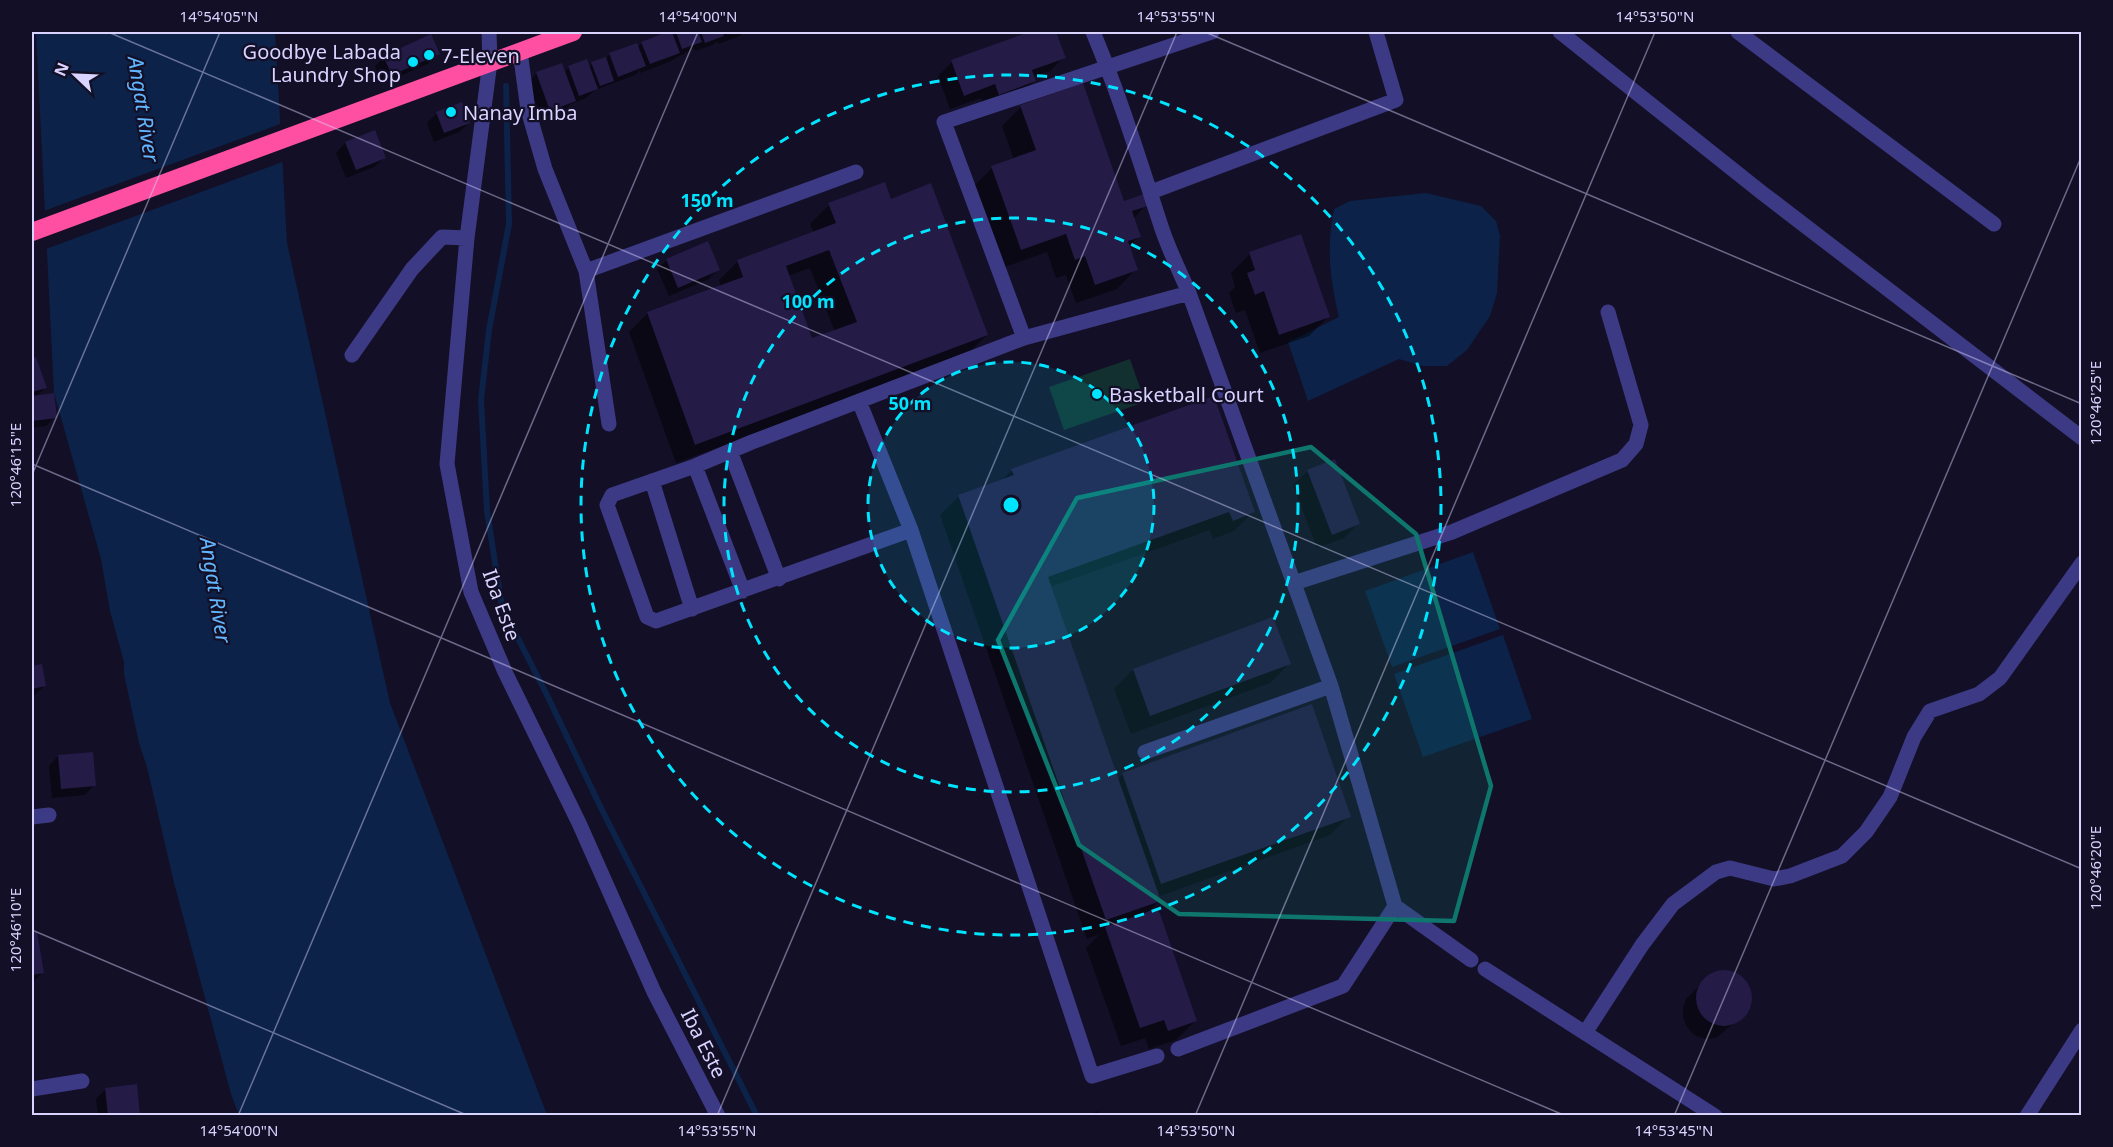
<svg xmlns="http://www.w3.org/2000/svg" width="2113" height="1147" font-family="'Noto Sans',sans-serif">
<rect width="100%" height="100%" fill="#130f26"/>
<path fill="#12302f" d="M1130,359L1145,402L1064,430L1049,387Z"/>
<path fill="#0c2248" d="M36,32H275L287,243L390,703L547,1115H239L231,1094L174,883L147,767L139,743L124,674V662L110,611L101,559L54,393Z
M1426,193L1481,206L1496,221L1500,236L1497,293L1490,316L1467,350L1447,366H1423L1399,359L1308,401L1288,342L1339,317C1330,280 1326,246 1334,209L1350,201Z
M1473,552L1500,629L1392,667L1365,591Z
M1503,635L1532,719L1423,757L1394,674Z"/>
<path fill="#130f26" d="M283,123L285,161L43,250L41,212Z"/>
<path fill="#0007" fill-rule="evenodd" d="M664,32H744L740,36L718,44L717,41L713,45L695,51L694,48L669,62L640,73V70L635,75L595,90L586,98L571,104L565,110L541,119L528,83L537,73H564L569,67L588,68L592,64L605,59L609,55L636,45L637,48L642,43L665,34Z
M1033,32H1055L1064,57L1050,71L1033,78L1034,81L1020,95L985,108L981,98L950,109L938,76L952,62Z
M438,54L429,63L383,84L375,66L384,57Z
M1021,107L1123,203L1146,205L1133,219L1139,236L1128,247L1136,269L1117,289L1076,303L1066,275L1056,278L1047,252L1002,268L973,187L992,168L1014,160L1002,126Z
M437,113L469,123L459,132L434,142L427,123Z
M374,132L384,158L374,167L346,178L336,153L345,143Z
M890,201L987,335L968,354L676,463L629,332L648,313L721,286L719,280L738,261L814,233L810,224L829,205ZM810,268L835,332L811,340L788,276Z
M1250,254L1328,317L1309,336L1260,353L1245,310L1236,313L1229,293L1235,287L1231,273Z
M667,260L718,269L709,279L669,296L657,269Z
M35,359L45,388L36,397L55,417L46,426L32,428V360Z
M1012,470L1253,512L1234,531L1213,539L1210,530L1050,587L1117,780L1123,774L1349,816L1330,835L1157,897L1159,901L1145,915L1195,1021L1176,1040L1149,1049L1145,1038L1121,1046L1086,948L1100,934L1087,939L940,515L959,496L1001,481Z
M1308,471L1358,524L1344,538L1317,548L1293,485Z
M1273,619L1289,664L1270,683L1131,734L1114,689L1133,670Z
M41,666L44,686L35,695L32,696V668Z
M58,756L94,785L85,795L52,798L49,766Z
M36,934L42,973L32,983V935Z
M1722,971L1738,975L1748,988L1750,996L1746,1013L1716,1038L1707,1039L1698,1037L1691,1032L1686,1025L1683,1017V1008L1686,999L1701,984L1714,973Z
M106,1089L138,1116H98L96,1099Z
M1098,1111L1099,1116H1087Z"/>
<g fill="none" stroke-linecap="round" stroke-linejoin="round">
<path stroke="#0c2248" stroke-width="6" d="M506,86L509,224L489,330L481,400L487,511L502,607L547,695L602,810L757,1116"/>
</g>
<path fill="#241b47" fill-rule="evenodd" d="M667,32H672L680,53L650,64L641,42Z
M676,32H698L702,42L682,49Z
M701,32H722L724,36L705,43Z
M1029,32H1056L1066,58L1032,70L1036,81L999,95L995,84L964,96L951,60Z
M431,34L440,54L392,75L383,56Z
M637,43L646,66L618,77L609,53Z
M606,57L614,81L600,86L591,62Z
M587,59L598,89L579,96L568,66Z
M562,63L576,101L550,111L536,72Z
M1083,83L1124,201L1144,194L1148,206L1132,211L1141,237L1128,241L1138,270L1095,285L1085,256L1075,260L1066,234L1021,250L991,166L1036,150L1020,105Z
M462,102L470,123L444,133L436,112Z
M375,130L386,158L356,170L345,142Z
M885,182L891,199L931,183L988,335L695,445L647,312L743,277L737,260L836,223L828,203ZM829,250L857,322L812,338L786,266Z
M1301,234L1330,317L1279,335L1264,291L1255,295L1247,273L1255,270L1249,252Z
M708,241L720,270L678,288L666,259Z
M36,357L47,388L32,392V358Z
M54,393L57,418L32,421V396Z
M1214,396L1255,512L1233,521L1229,512L1048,577L1161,901L1106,920L958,495L1014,475L1011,469Z
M1335,459L1360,524L1332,535L1307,470Z
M1273,617L1291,664L1150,716L1133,669Z
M42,664L46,686L32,689V666Z
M1312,704L1351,817L1161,884L1122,773Z
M93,752L96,786L61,789L58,755Z
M1158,908L1197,1021L1168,1031L1164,1020L1140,1028L1105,927Z
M37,932L44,973L32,975V933Z
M1696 998a28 28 0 1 1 56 0a28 28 0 1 1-56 0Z
M137,1084L140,1116H108L105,1088Z"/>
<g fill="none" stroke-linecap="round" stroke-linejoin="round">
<path stroke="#3d3a85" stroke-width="15" d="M489,32L490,62L467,238L447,464L471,592L505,672L579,823L654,992L718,1116
M1093,32C1120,96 1140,162 1162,229C1169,250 1180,272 1189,293L1331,686L1395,906L1471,960
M1560,32L1761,192L2082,438
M1738,32L1994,224
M520,51L528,110L545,169L586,271L856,172
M1151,192L1396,100L1376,32
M586,271L609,424
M1189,293L1024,338L944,122L1212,32
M352,355L412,269L442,237L467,238
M859,401L911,530L1092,1076L1157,1056
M730,451L779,579
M695,466L743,591
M652,481L692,609
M911,530L656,621L647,617L607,505L612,495L695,466L752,442L1024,338
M1294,583L1452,532L1622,460L1636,444L1641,425L1608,312
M1145,752L1331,686
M32,817L49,815
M1485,969L1715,1116
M1585,1033L1642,945L1673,904L1716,872L1730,868L1774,879L1790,876L1842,856L1866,832L1890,797L1914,737L1930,711L1979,694L2000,678L2082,563
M1178,1049L1343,986L1395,906
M32,1089L82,1081
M2027,1116L2082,1030"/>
<path stroke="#ff4fa3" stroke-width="18" d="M32,232L573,32"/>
</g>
<path fill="#0f766e" fill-opacity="0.2" stroke="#0f766e" stroke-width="4.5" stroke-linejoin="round" d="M1311,447L1416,534L1491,786L1454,921L1179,914L1079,845L998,640L1077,498Z"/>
<path fill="none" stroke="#d9d4ff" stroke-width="1.5" stroke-opacity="0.45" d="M108,32L2082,869M1205,32L2082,404M32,464L1566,1116M32,475L220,32M32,930L469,1116M238,1116L698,32M717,1116L1177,32M1195,1116L1655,32M1674,1116L2082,155"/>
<circle cx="1011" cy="505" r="143" fill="#00e5ff" fill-opacity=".12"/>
<g fill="none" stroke="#00e5ff" stroke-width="3" stroke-dasharray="10 8">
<circle cx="1011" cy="505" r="143"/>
<circle cx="1011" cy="505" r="287"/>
<circle cx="1011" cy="505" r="430"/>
</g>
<g fill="#00e5ff" stroke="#130f26" stroke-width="2">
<circle cx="429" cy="55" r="6"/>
<circle cx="413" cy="62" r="6"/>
<circle cx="451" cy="112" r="6"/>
<circle cx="1097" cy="394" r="6"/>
</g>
<g text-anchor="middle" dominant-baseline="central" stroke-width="4.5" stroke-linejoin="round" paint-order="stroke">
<g font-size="20" fill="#d9d4ff" stroke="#130f26" text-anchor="start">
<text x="401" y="51" text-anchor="end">Goodbye Labada<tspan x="401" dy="23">Laundry Shop</tspan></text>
<text x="441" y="55">7-Eleven</text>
<text x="463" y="112">Nanay Imba</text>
<text x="1109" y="394">Basketball Court</text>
</g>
<g font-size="20" fill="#d9d4ff" stroke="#130f26">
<text transform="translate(502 605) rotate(70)">Iba Este</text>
<text transform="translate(704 1043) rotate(63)">Iba Este</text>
</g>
<g font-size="21" font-style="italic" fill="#62b6ff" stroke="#130f26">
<text transform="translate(144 109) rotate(81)">Angat River</text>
<text transform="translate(216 590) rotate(81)">Angat River</text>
</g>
</g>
<circle cx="1011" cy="505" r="9" fill="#00e5ff" stroke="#130f26" stroke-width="3"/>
<g font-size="18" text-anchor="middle" font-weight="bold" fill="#00e5ff" stroke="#130f26" stroke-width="4.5" stroke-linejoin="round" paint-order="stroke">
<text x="707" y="207">150 m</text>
<text x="808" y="308">100 m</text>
<text x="910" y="410">50 m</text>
</g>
<rect width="2113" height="1147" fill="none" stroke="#130f26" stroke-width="66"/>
<g transform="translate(75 75) rotate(293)" stroke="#130f26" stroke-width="4.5" paint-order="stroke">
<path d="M0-4.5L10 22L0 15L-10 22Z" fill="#d9d4ff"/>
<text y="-9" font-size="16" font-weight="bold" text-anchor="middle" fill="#d9d4ff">N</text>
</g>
<rect x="33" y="33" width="2047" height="1081" fill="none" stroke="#d9d4ff" stroke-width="2"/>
<g font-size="15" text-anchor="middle" fill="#d9d4ff">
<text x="219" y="22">14°54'05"N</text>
<text x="698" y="22">14°54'00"N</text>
<text x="1176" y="22">14°53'55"N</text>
<text x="1655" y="22">14°53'50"N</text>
<text transform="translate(2096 403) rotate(-90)" y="5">120°46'25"E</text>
<text transform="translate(16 465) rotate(-90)" y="5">120°46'15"E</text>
<text transform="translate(2096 868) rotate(-90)" y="5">120°46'20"E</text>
<text transform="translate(16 930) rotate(-90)" y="5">120°46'10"E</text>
<text x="239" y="1136">14°54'00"N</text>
<text x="717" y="1136">14°53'55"N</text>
<text x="1196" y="1136">14°53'50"N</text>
<text x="1674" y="1136">14°53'45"N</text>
</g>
</svg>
